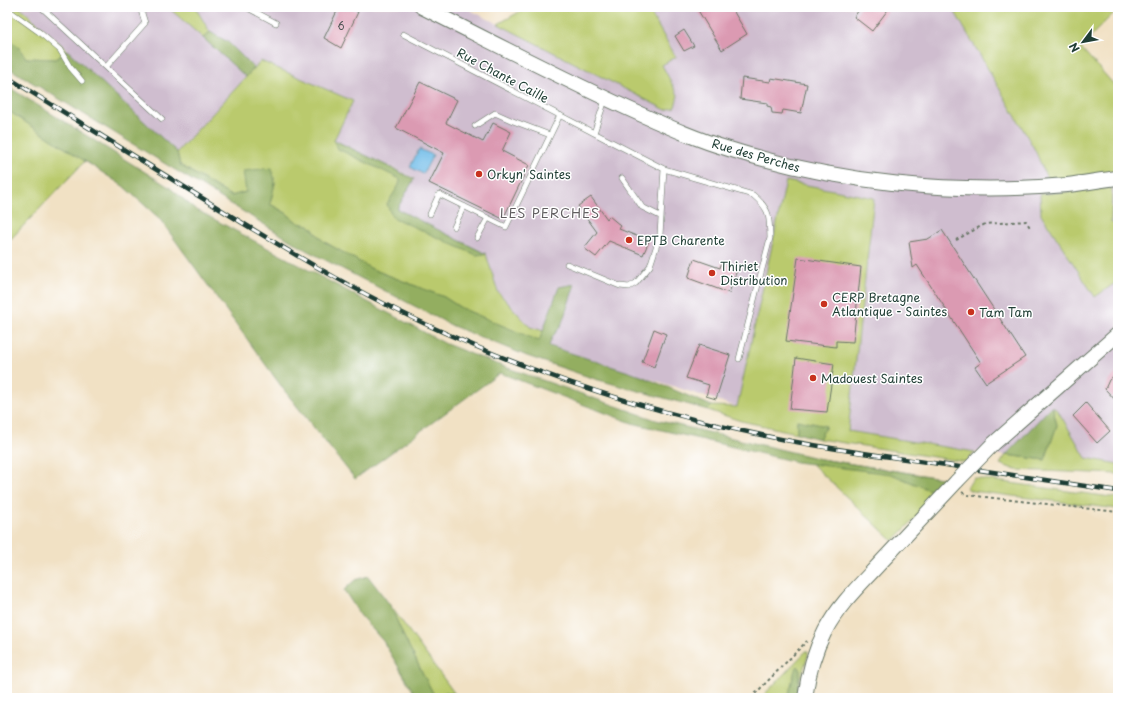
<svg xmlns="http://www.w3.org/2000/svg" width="1125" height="705" font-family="'Playpen Sans',sans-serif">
<rect width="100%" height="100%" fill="#fff"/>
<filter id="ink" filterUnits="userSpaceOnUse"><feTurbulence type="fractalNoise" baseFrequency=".025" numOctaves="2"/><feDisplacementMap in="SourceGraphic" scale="8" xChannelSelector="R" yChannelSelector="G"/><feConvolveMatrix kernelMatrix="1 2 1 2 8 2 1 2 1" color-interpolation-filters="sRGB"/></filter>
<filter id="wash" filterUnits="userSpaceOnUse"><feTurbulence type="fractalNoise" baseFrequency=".012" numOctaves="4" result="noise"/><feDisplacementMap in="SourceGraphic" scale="16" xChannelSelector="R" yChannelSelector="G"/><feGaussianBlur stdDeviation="0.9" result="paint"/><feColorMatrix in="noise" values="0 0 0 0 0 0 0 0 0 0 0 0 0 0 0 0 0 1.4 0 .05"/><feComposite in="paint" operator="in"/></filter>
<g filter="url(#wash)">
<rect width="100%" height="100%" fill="#f1e1c4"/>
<path fill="#cfbdcf" d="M18,7H464L498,24L528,7H952L1035,150L1051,190L1118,181V464L1086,458L1045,460L975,452L847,431L874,198L737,407L552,347L461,308L486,254L397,209L414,178L334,140L353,101L261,61L177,152L23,10Z"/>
<path fill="#baca6d" stroke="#6c8450" d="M7,7H18L23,10L67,50L56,59L26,58L17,45L7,39Z
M171,7H195L210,32L203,38L170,9Z
M528,7H647L676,57L662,65L678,95L675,107L666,110L498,24Z
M952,7H1118V9L1080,47L1118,89V170L1048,181L1035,150Z
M261,61L353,101L334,140L414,179L397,209L486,254L498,292L530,327L544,331L539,342L461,308L444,297L372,269L323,241L309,225L298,223L286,213L270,204L275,183L231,196L180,165L177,152Z
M7,110L85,161L7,243Z
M786,181L874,198L848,431L975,452L966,462L819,439L826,426L797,420V433L741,421L708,410L712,406L737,407Z
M1112,188L1111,222L1118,227V281L1095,297L1041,214L1040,194Z
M1052,406L1058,411L1086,458L1118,464V474L1016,470L1000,464L1006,455L1045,460L1057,425Z
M821,459L953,480L893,541L812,464Z
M974,478L1118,498V509L972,491L966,488Z
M390,605L455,694L458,698H455V694L435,697L403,635Z
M806,651H808V656L799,682L800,668L795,670L788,698H761Z"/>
<path fill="#93ae60" stroke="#59764a" d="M210,32L228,42L254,68L246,77L203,38Z
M7,39L17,45L26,58L56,59L67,50L177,152L180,165L231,196L246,192L243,171L272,168L275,183L270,204L286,213L298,223L309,225L323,241L372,269L444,297L461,308L539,341L559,287L575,284L561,326L552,337L549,346L641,376L712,406L708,410L595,379L527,356L453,326L306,250L7,67Z
M7,86L169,187L195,209L446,344L502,366L656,420L821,459L953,480L939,494L891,474L796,462L632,423L500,373L355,479L284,390L159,218L123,186L7,110Z
M334,140L414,179L397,209L486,254L476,255L392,217L387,204L399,185L400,179L338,149Z
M1052,406L1057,425L1045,460L1006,455Z
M797,420L826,426L819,439L797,433Z
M368,576L390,605L403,635L435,697L446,692L455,694V698H417L383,641L360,615L344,590L355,580Z
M798,666L800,668L797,698H788L795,670Z"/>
<path fill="#6ebbe8" stroke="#467c8e" d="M419,149L433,155L423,174L410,167Z"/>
<g id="blocks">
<path fill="#db9ab2" d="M339,7H349L358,12L341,48L324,38Z
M696,7H731L747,34L722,50Z
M861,7H890L872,31L854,17Z
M684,30L694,46L684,51L675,36Z
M742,78L770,82L771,78L807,84L801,113L783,110L782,114L772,113L771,107L767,106V103L740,99Z
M420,82L457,100L446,123L483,142L493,123L511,132L502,151L529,165L503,219L429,183L444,153L396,128Z
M591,197L607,219L609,216L621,226L619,229L649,241L643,255L609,241L596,257L584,248L597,232L578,206Z
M942,230L1025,357L986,383L975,367L981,363L917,265L913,268L909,242L928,239Z
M798,258L861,267L853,342L836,341V347L786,341Z
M694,259L720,268L722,262L738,267L729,293L688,278Z
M654,329L666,334L654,367L642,362Z
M699,345L730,355L716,399L706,396L709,385L686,378Z
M796,358L834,364L827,412L790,409Z
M1118,372V403L1105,389L1109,380Z
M1086,403L1110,431L1097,443L1073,416Z"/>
</g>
</g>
<g filter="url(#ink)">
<use href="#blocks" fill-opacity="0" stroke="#687666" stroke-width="1"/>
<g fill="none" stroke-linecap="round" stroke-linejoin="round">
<defs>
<path id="lane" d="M41,7L162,119
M246,7L276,23
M7,9L39,32L60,50L70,67L82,81
M403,34L594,133L605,100
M106,67L145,23L140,7
M475,126L495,113L513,121L550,135
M594,133L664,169L753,195C771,210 769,216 770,238L739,359
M622,178L642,207L660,216
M430,214L439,194L506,227L560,115
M454,227L464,206
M477,238L488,218
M567,264L620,286L629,287L636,283L650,266L660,235L664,169"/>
<path id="secondary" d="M422,7C494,43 566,81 640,114C669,127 698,140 729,149C837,183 954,195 1067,185C1084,183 1101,180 1118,178
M992,445L1118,334
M805,698C808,675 814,652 825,631C839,604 862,583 882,561C907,534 932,508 957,481"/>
</defs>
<use href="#lane" stroke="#687666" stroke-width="6"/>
<use href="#secondary" stroke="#687666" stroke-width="16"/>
<path stroke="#687666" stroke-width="2" stroke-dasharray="3 3" stroke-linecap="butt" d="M956,240L985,224L1026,221L1031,229
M962,492L967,495L1118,512
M751,698L807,641"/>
<use href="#lane" stroke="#fff" stroke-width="5"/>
<use href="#secondary" stroke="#fff" stroke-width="14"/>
<defs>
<path id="rail" d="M7,77C72,117 137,158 202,198C281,247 360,295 445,333C547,379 656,413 766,436C821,448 877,455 933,463C995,472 1056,482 1118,491"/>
</defs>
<use href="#rail" stroke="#1f3d34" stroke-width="4.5"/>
<use href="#rail" stroke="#fff" stroke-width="3" stroke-dasharray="9" stroke-linecap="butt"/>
<defs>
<path id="secondary-bridge" d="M957,481L992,445"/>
</defs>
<use href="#secondary-bridge" stroke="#687666" stroke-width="16" stroke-linecap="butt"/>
<use href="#secondary-bridge" stroke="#fff" stroke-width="14"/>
</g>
</g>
<g fill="#c8321e" stroke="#fff" stroke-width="1.5">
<circle cx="479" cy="174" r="4"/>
<circle cx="629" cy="240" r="4"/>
<circle cx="712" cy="273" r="4"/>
<circle cx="824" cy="304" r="4"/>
<circle cx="971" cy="312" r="4"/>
<circle cx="813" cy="378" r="4"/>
</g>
<g text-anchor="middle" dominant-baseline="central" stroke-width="3" stroke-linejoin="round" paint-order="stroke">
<g font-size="10" fill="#4e5454">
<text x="341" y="25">6</text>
</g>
<g font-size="12" fill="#1f3d34" stroke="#fff">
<text transform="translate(503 75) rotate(28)">Rue Chante Caille</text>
<text transform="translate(756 155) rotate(16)">Rue des Perches</text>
</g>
<g font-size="12" fill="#1f3d34" stroke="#fff" text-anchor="start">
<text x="487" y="174">Orkyn' Saintes</text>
<text x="637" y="240">EPTB Charente</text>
<text x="720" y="266">Thiriet<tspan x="720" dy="14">Distribution</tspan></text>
<text x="832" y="297">CERP Bretagne<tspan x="832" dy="14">Atlantique - Saintes</tspan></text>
<text x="979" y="312">Tam Tam</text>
<text x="821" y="378">Madouest Saintes</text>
</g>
<g font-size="13" letter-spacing="1" fill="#615e60" stroke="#fff">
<text x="550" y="212">LES PERCHES</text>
</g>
</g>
<rect width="1125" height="705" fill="none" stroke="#fff" stroke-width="24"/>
<g transform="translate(1083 42) rotate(238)" stroke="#ffffff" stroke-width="3" paint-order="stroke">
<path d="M0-3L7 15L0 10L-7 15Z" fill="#1f3d34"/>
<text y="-6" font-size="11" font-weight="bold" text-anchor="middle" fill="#1f3d34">N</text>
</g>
</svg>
